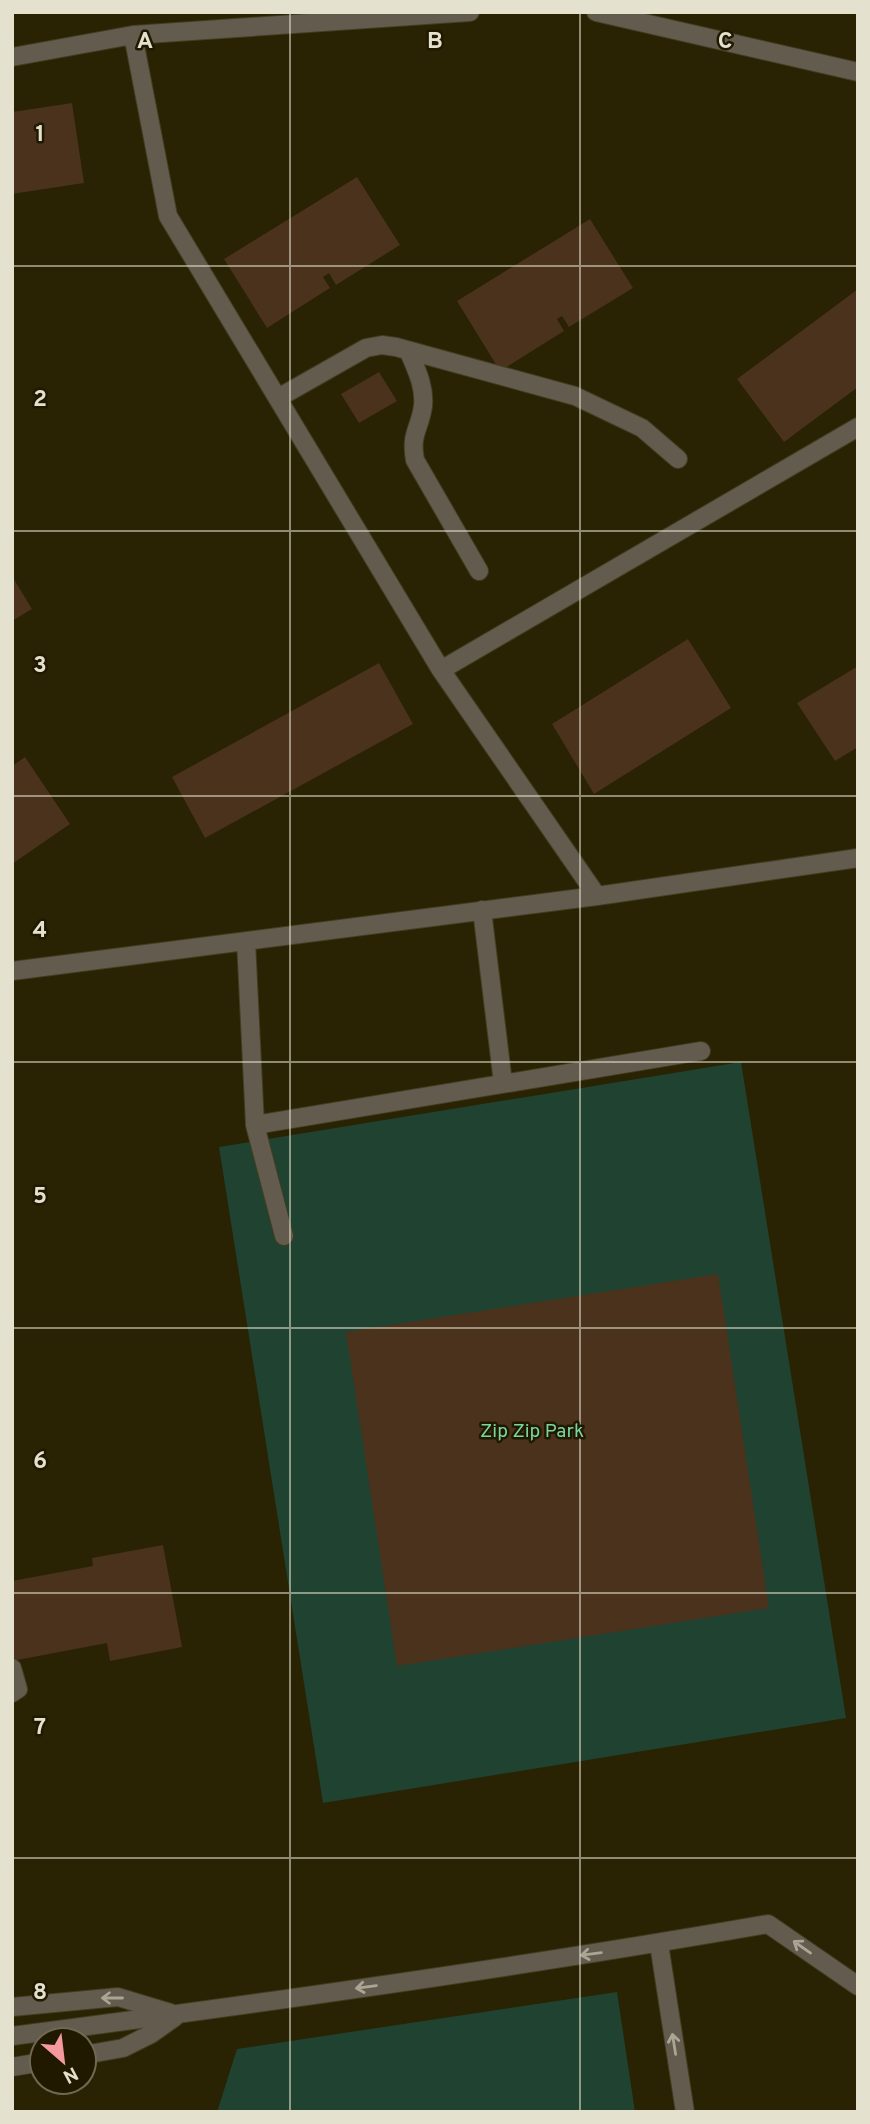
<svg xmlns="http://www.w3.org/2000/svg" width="870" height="2124" font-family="Overpass,sans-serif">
<rect width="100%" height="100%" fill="#292203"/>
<path fill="#1f4330" d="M741,1062L846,1718L323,1803L219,1147Z
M617,1992L635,2112H217L237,2049Z"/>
<path fill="#4a321c" d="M72,103L84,183L12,194V112Z
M357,177L400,245L336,285L329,273L323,277L330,288L267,328L224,259Z
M590,219L633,288L569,327L562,316L557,319L564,331L500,371L457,301Z
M858,289V387L784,442L737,379Z
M379,372L397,401L359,423L341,394Z
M12,576L32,609L12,621Z
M688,639L731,708L594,794L552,724Z
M379,663L413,724L205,838L172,777Z
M858,666V747L835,761L797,703Z
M25,757L70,824L12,864V766Z
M718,1274L769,1608L397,1666L346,1332Z
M163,1545L182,1647L110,1661L107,1643L12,1661V1581L93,1566L92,1558Z"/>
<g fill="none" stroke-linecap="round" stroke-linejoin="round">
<defs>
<path id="minor" d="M596,12L858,72
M133,35L168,216L441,670L597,896
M12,57L133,35L470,12
M409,352C416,369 425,386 423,406C420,429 410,433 415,460L479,571
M278,398L366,348L382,345L396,347L575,396L642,428L678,459
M441,670L858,427
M482,910L503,1083
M246,941L255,1125L284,1236
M12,971L597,896L858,858
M255,1125L701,1051
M12,1668L18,1689L12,1693
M659,1944L685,2112
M12,2007L118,1997L171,2013
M12,2036C265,2003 517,1968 768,1924L858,1986
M84,2055L123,2048L151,2034L175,2017
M12,2067L42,2062"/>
</defs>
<use href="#minor" stroke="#433d20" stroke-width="20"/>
<use href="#minor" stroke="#635b4e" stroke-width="18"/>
</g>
<defs><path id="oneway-shaft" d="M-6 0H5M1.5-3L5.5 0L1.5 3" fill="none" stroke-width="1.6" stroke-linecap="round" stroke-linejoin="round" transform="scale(1.75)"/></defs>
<g stroke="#aaa595">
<use href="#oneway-shaft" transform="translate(802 1947) rotate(-145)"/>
<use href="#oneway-shaft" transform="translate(591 1954) rotate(172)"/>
<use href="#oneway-shaft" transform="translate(366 1987) rotate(172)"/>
<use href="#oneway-shaft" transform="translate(112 1998) rotate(180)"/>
<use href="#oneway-shaft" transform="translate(674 2044) rotate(-99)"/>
</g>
<path fill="none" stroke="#e5e1cf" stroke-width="2" stroke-opacity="0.55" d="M290,12V2112M580,12V2112M12,266H858M12,531H858M12,796H858M12,1062H858M12,1328H858M12,1593H858M12,1858H858"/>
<g text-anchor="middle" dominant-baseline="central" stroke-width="5" stroke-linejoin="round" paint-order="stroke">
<g font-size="19" fill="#79d5a3" stroke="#201900">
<text x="532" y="1432">Zip Zip Park</text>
</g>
</g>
<g font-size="23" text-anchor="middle" font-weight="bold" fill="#e5e1cf" stroke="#201900" stroke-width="5" stroke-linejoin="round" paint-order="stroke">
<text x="145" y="48">A</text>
<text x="435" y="48">B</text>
<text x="725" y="48">C</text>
<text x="40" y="141">1</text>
<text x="40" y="406">2</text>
<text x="40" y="672">3</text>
<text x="40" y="937">4</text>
<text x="40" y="1203">5</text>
<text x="40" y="1468">6</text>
<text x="40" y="1734">7</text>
<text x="40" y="1999">8</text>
</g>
<rect width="870" height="2124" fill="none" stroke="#e5e1cf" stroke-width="28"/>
<g transform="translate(63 2061) rotate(152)"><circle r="33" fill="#201900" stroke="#6f6953" stroke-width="2"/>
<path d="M0-5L12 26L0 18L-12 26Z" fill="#f49a9f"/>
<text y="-10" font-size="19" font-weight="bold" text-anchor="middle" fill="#e5e1cf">N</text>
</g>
</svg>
